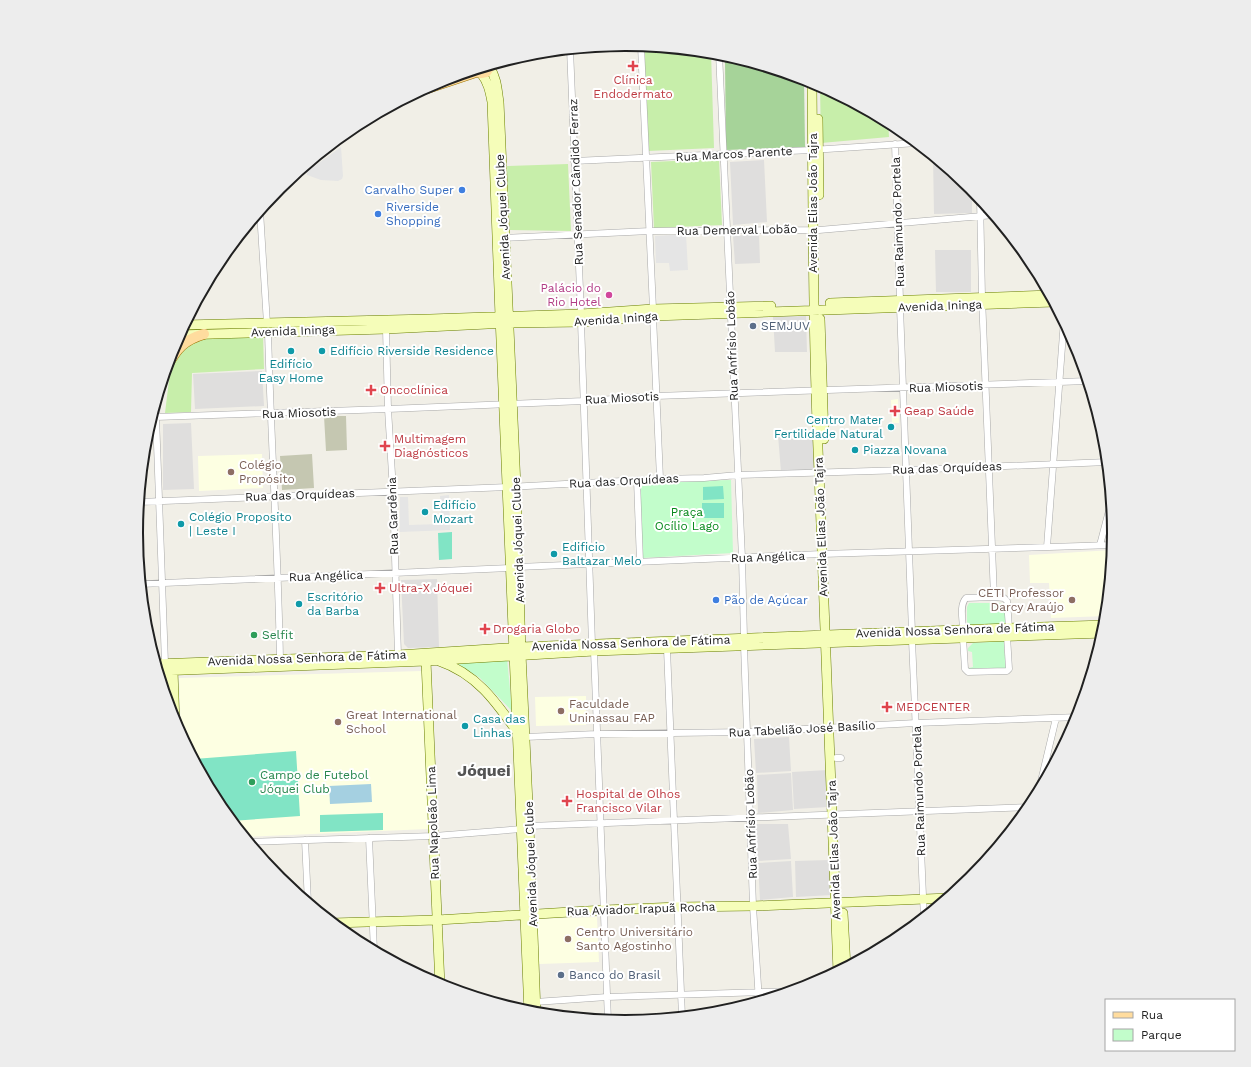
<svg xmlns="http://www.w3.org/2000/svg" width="1251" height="1067" font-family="'Work Sans',sans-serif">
<rect width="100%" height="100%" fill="#f1efe7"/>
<path fill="#dfdedd" d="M933,156L972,188V213L934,214Z
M764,160L767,222L733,225L730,162Z
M759,234L760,263L735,264L733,236Z
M935,250H971V292H936Z
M806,316L807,352H775L773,317Z
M262,371L264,406L195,409L193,374Z
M191,423L194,489L163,490V424Z
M814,434L815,470L781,472L778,435Z
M437,579L439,647L408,648L404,644L401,580Z
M789,737L791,771L756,773L754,739Z
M828,770V807L794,809L792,772Z
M791,773L793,810L758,813L757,775Z
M755,824H788L791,859L758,861Z
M829,860L832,895L796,897L795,861Z
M791,861L793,897L760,900L758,863Z"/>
<path fill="#fdffe2" d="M898,399L899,423H892L891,400Z
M262,454L263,488L199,491L198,456Z
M1113,550L1107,616L1051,618L1049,583H1030L1029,555Z
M422,671L428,829L244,837L218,805L181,735L179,678Z
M586,696V725L536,726L535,697Z
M597,917L599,962L539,964L537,919Z"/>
<path fill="#c5c7b1" d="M324,416H346L347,450L326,451Z
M312,454L314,488L282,490L280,456Z"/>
<path fill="#c7eeaa" d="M644,46L711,52L714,148L648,151Z
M820,85L888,121L889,137L821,143Z
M719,159L722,225L654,228L651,162Z
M568,164L571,231L510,230L507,166Z
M263,334L264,369L192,373L191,412L165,413L170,372L172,365L181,348L203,337Z"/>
<path fill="#a6d399" d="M735,58L804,79L805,147L726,150L725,60Z"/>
<path fill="#c2fdcb" d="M731,480L733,553L642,558L639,482Z
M969,603H1003L1005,605L1006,625L967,627V607Z
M1005,641L1007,647L1004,648L1006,667L1007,669L970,672L969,668L973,667L972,652L968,651V648L973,643Z
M507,658L512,711L480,678L455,662Z"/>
<path fill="#81e4c5" d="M723,486L724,499L703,500V487Z
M702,503H724V518H702Z
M452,532V559L439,560L438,533Z
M296,751L300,816L231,821L218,805L194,759Z
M383,813V830L320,832V815Z"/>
<path fill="#e5e5e5" d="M341,147L343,176L342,179L338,181L321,180L307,175V168L316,165Z
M686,234L688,270L670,271L669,263H656L655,236Z
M449,495L450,530L400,532V497H408L409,525L441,524L440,496Z"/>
<path fill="#a5d0e1" d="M371,784L372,802L330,804L329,786Z"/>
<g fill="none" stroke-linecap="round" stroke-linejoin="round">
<defs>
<path id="street" d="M641,46L653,309
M570,49L581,314
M719,53L742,558L744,638
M895,144L900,300
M574,161L812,150L917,143
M980,198L982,297L994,597
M260,211L267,324
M504,238L650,231L819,230L994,215
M900,307L912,632
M653,316L660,479
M581,322L592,644
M386,329L388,409L393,491L398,655
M268,332C271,441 278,550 280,659
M158,396L156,417L165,663
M156,417L388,409L584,401L656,396L1088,381
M637,480L640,562
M139,502L508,487L660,479L704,478L738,475L906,470L1108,462
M1100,545L1112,499
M1047,547L1064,320
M518,567L822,554L1114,545
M141,584L511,568
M963,630C963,621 959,605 966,598L994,597L1004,598L1007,601L1009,628
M963,638L965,669L968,672L1007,671L1009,669L1007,636
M912,640L924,919
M744,645L753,906L759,1002
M667,649L682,1017
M594,651L608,1021
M525,737L597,734L748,732L916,723L1079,717
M836,758H841
M1037,798L1056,718
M529,826L1031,807
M369,838L374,951
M305,840L308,903
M249,842L434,836L522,829
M535,1002L607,997L797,991"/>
<path id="secondary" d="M490,68C497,79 497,90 499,102L516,487L521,654L529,826L536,1014
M481,73C488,82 490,91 492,102L500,316L529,1013
M812,81C813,212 813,342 819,472L838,972
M818,119L819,195
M830,303L1051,295
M820,319L824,439
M184,325L430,319L581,314L653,309L771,306
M179,335L386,329L508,323L581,322L653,316L1054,302
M426,661L440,986
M439,661C477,674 496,702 518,733
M156,664L398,655L521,647L1009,628L1106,625
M158,671L426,661L594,651L1104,633
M166,671L167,700
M173,671L175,724
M843,913L846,968
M332,923L437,920L604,910L678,907L753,906L949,898"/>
<path id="primary" d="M475,70L481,73L486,72L491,65
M425,89L476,72
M167,366C177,348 184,340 204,334"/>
</defs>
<use href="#street" stroke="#a8a8a8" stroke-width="7"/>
<use href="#secondary" stroke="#697f00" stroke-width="10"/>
<use href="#primary" stroke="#9d7300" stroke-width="11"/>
<use href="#street" stroke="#fff" stroke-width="6"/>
<use href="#secondary" stroke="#f5fdb9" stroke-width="9"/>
<use href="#primary" stroke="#ffdc9e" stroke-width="10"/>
</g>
<g fill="#e0444e" stroke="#fff" stroke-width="1.5">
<path d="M631 60h4v4h4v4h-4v4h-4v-4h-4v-4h4z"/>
<path d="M369 384h4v4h4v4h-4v4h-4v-4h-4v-4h4z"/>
<path d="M893 405h4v4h4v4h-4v4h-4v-4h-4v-4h4z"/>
<path d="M383 440h4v4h4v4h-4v4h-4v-4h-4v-4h4z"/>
<path d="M378 582h4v4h4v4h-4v4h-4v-4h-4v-4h4z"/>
<path d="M483 623h4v4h4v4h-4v4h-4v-4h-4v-4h4z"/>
<path d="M885 701h4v4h4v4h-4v4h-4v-4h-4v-4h4z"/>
<path d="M565 795h4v4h4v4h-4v4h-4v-4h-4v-4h4z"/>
</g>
<g fill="#3f7fe0" stroke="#fff" stroke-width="1.5">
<circle cx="462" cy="190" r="4"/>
<circle cx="378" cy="214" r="4"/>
<circle cx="716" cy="600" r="4"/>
</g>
<circle fill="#d1479c" stroke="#fff" stroke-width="1.5" cx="609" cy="295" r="4"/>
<g fill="#5c6f8a" stroke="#fff" stroke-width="1.5">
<circle cx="753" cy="326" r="4"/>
<circle cx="561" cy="975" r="4"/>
</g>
<g fill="#0f9aa8" stroke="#fff" stroke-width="1.5">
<circle cx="291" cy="351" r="4"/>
<circle cx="322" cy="351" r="4"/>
<circle cx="891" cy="427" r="4"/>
<circle cx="855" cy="450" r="4"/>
<circle cx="425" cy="512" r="4"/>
<circle cx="181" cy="524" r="4"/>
<circle cx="554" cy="554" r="4"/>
<circle cx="299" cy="604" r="4"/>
<circle cx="465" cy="726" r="4"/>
</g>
<g fill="#8d6e63" stroke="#fff" stroke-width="1.5">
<circle cx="231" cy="472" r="4"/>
<circle cx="1072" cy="600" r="4"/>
<circle cx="561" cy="711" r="4"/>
<circle cx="338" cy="722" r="4"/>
<circle cx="568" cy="939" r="4"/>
</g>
<g fill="#2e9e5b" stroke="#fff" stroke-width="1.5">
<circle cx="254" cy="635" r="4"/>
<circle cx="252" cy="782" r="4"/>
</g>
<g text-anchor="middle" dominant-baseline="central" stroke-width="4" stroke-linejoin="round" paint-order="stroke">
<g font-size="12" fill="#be3a42" stroke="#fff" text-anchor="start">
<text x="633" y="80" text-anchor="middle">Clínica<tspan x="633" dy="14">Endodermato</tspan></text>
<text x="380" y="390">Oncoclínica</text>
<text x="904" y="411">Geap Saúde</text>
<text x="394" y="439">Multimagem<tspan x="394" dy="14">Diagnósticos</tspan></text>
<text x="389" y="588">Ultra-X Jóquei</text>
<text x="493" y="629">Drogaria Globo</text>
<text x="896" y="707">MEDCENTER</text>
<text x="576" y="794">Hospital de Olhos<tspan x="576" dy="14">Francisco Vilar</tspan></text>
</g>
<g font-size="12" fill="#212121" stroke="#fff">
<text transform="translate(734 154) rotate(-3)">Rua Marcos Parente</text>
<text transform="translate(576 182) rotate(-92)">Rua Senador Cândido Ferraz</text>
<text transform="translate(813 203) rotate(-90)">Avenida Elias João Tajra</text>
<text transform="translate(503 217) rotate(-93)">Avenida Jóquei Clube</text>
<text transform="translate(898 222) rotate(-92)">Rua Raimundo Portela</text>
<text transform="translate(737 230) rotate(-1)">Rua Demerval Lobão</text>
<text transform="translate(940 306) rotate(-2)">Avenida Ininga</text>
<text transform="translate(616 319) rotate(-4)">Avenida Ininga</text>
<text transform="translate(293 331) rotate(-2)">Avenida Ininga</text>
<text transform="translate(732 346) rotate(-92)">Rua Anfrísio Lobão</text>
<text transform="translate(946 387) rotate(-2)">Rua Miosotis</text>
<text transform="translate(622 398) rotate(-3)">Rua Miosotis</text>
<text transform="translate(299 413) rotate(-2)">Rua Miosotis</text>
<text transform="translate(947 468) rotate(-2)">Rua das Orquídeas</text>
<text transform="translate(624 481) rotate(-3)">Rua das Orquídeas</text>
<text transform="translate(300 495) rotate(-2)">Rua das Orquídeas</text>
<text transform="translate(393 516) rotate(-92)">Rua Gardênia</text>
<text transform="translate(821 527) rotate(-92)">Avenida Elias João Tajra</text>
<text transform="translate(518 540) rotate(-92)">Avenida Jóquei Clube</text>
<text transform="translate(768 557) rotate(-2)">Rua Angélica</text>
<text transform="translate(326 576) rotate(-2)">Rua Angélica</text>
<text transform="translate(955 630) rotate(-2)">Avenida Nossa Senhora de Fátima</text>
<text transform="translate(631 643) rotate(-2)">Avenida Nossa Senhora de Fátima</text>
<text transform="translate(307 658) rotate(-2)">Avenida Nossa Senhora de Fátima</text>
<text transform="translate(802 729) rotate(-3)">Rua Tabelião José Basílio</text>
<text transform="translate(919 791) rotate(-92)">Rua Raimundo Portela</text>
<text transform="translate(433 823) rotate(-92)">Rua Napoleão Lima</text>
<text transform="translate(751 824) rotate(-92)">Rua Anfrísio Lobão</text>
<text transform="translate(834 850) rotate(-92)">Avenida Elias João Tajra</text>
<text transform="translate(531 864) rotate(-92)">Avenida Jóquei Clube</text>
<text transform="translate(641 909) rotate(-2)">Rua Aviador Irapuã Rocha</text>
</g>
<g font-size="12" fill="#366cbe" stroke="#fff" text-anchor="start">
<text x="454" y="190" text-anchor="end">Carvalho Super</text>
<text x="386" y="207">Riverside<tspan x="386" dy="14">Shopping</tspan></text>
<text x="724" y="600">Pão de Açúcar</text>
</g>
<g font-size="12" fill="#b23c85" stroke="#fff" text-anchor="end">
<text x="601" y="288">Palácio do<tspan x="601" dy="14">Rio Hotel</tspan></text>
</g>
<g font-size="12" fill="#4e5e75" stroke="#fff" text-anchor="start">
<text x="761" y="326">SEMJUV</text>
<text x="569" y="975">Banco do Brasil</text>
</g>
<g font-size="12" fill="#0d838f" stroke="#fff" text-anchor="start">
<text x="330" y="351">Edifício Riverside Residence</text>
<text x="291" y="364" text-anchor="middle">Edifício<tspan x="291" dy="14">Easy Home</tspan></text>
<text x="883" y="420" text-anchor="end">Centro Mater<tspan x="883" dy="14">Fertilidade Natural</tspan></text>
<text x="863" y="450">Piazza Novana</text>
<text x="433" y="505">Edifício<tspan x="433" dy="14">Mozart</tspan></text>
<text x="189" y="517">Colégio Proposito<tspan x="189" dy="14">| Leste I</tspan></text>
<text x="562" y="547">Edificio<tspan x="562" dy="14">Baltazar Melo</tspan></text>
<text x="307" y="597">Escritório<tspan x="307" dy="14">da Barba</tspan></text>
<text x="473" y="719">Casa das<tspan x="473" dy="14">Linhas</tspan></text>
</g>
<g font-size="12" fill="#785e54" stroke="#fff" text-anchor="start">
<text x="239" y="465">Colégio<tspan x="239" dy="14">Propósito</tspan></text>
<text x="1064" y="593" text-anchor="end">CETI Professor<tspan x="1064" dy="14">Darcy Araújo</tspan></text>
<text x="569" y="704">Faculdade<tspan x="569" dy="14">Uninassau FAP</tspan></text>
<text x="346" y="715">Great International<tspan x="346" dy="14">School</tspan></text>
<text x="576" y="932">Centro Universitário<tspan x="576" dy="14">Santo Agostinho</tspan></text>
</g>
<g font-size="12" fill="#058819" stroke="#fff">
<text x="687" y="512">Praça<tspan x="687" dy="14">Ocílio Lago</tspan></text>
</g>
<g font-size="12" fill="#27864d" stroke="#fff" text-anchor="start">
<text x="262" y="635">Selfit</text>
<text x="260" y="775">Campo de Futebol<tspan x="260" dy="14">Jóquei Club</tspan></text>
</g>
<g font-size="16" font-weight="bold" fill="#545454" stroke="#fff">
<text x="484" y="770">Jóquei</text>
</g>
</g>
<path d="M0 0H1251V1067H0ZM143 533a482 482 0 1 1 964 0a482 482 0 1 1-964 0Z" fill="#ededed" fill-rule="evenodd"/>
<path fill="none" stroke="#212121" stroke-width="2" d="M143 533a482 482 0 1 1 964 0a482 482 0 1 1-964 0Z"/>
<rect x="1105" y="999" width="130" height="52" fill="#ffffff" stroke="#a6a6a6"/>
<rect x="1113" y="1012" width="20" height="6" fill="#ffdc9e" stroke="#a6a6a6"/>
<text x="1141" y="1019" font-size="12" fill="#212121">Rua</text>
<rect x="1113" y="1029" width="20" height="12" fill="#c2fdcb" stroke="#a6a6a6"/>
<text x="1141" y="1039" font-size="12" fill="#212121">Parque</text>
</svg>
